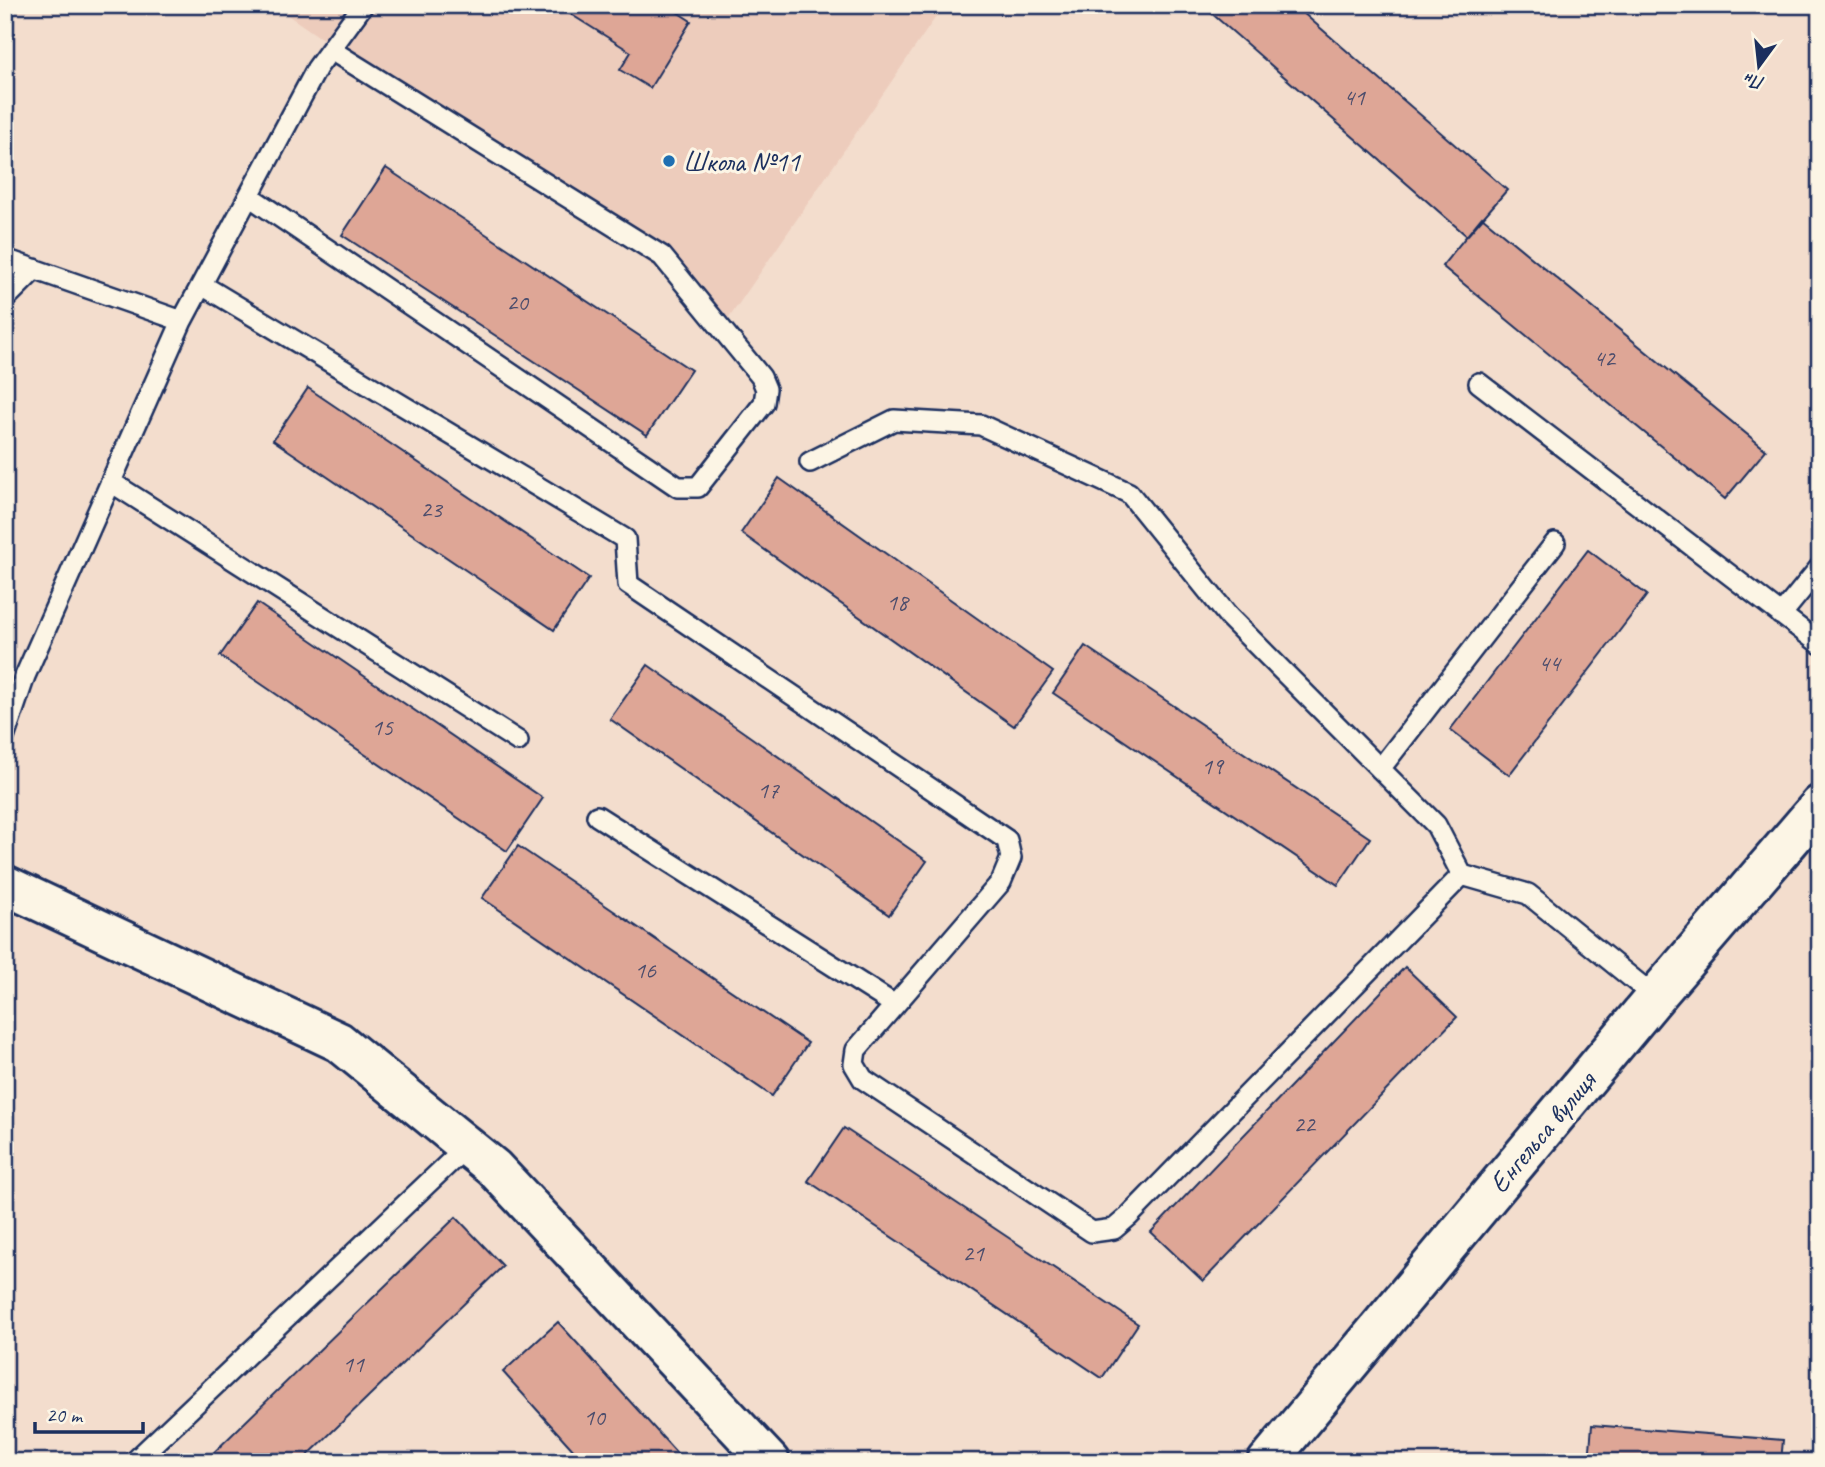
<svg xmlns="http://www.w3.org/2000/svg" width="1825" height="1467" font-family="Caveat,sans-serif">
<rect width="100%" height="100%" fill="#f3ddcd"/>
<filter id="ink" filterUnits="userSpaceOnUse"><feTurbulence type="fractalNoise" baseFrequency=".0143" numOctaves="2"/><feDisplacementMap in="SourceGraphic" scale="14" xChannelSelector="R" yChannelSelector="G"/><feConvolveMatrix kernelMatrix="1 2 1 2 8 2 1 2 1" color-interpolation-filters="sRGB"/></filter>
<g filter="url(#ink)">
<path fill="#edccbc" d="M273,5H944L729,318Z"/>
<path fill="#dea696" stroke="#1b2f5e" stroke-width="2" d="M556,5H666L691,21L650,88L620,70L631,52Z
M1202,5H1294L1507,190L1467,236Z
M386,168L691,370L647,435L342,235Z
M1482,217L1766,450L1725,499L1442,266Z
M308,388L589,578L554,630L273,440Z
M779,478L1053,672L1014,726L741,533Z
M1588,550L1647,595L1509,775L1450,730Z
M257,603L543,798L507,851L220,656Z
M1085,646L1370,838L1338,885L1053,693Z
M648,665L927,861L889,915L610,719Z
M518,846L808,1043L772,1096L482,898Z
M1405,967L1457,1017L1203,1281L1151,1232Z
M844,1128L1138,1324L1102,1378L808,1181Z
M456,1217L503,1266L301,1462H204Z
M558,1322L685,1462H584L503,1372Z
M1592,1425L1783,1440L1781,1462H1589Z"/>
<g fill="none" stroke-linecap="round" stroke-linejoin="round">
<defs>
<path id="service" d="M249,196L678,487H698L764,403L766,389L761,377L662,256L331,50
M5,259L182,321
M202,285L625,539L628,584L1007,840L1011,858L1001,882L856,1050L854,1064L863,1079L1092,1232L1114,1229L1128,1217L1462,875
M5,299L35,269
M1479,383L1820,644
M810,462L894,420L981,425L1129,493L1229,617L1436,825L1462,875L1528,894L1655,997
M111,482L518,741
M1781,615L1820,567
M5,735L25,676L182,321L317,68L363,5
M1380,769L1555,543
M597,816L895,1005
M134,1462L467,1146"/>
<path id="minor" d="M5,885L339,1042L494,1168L770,1462"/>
<path id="tertiary" d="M1267,1462L1655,997L1820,805"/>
</defs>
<use href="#service" stroke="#1b2f5e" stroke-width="24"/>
<use href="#minor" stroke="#1b2f5e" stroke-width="44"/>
<use href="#tertiary" stroke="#1b2f5e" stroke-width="44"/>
<use href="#service" stroke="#fcf5e5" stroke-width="19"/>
<use href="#minor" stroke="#fcf5e5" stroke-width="38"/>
<use href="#tertiary" stroke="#fcf5e5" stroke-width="38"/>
</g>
</g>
<circle fill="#1f6fb2" stroke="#fcf5e5" stroke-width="2.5" cx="669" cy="161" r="7"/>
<g text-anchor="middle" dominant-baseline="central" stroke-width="6" stroke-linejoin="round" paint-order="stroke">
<g font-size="24" fill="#4c4d6c">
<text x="1354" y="97">41</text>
<text x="517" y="302">20</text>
<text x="1604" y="358">42</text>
<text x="431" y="509">23</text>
<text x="897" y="602">18</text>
<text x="1549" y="663">44</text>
<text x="382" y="727">15</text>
<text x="1212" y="766">19</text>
<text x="768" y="790">17</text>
<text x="645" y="970">16</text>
<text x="1304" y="1124">22</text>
<text x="973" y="1253">21</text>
<text x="353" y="1364">11</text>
<text x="594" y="1417">10</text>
</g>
<g font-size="28" fill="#1b2f5e" stroke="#fcf5e5" text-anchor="start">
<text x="683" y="161">Школа №11</text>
</g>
<g font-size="28" fill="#1b2f5e" stroke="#fcf5e5">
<text transform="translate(1542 1132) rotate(-50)">Енгельса вулиця</text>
</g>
</g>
<rect width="1825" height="1467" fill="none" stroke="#fcf5e5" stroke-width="28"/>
<rect x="14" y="14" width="1797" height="1439" fill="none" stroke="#1b2f5e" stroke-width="2.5" filter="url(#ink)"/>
<g transform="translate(1759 66) rotate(195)" stroke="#fcf5e5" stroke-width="5" paint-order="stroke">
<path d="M0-5L12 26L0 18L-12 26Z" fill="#1b2f5e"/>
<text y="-10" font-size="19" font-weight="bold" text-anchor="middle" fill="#1b2f5e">Пн</text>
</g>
<path d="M35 1422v10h108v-10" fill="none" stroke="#1b2f5e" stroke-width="3.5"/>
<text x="46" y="1422" font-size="21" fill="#1b2f5e" stroke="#fcf5e5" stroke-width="5" paint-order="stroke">20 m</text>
</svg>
